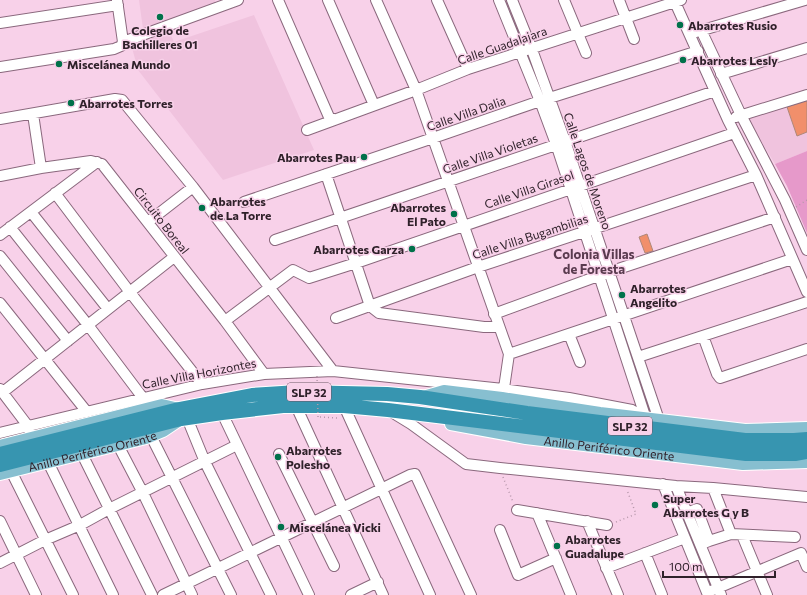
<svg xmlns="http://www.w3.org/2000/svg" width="807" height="595" font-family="Commissioner,sans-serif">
<rect width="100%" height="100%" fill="#f8d1e9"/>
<path fill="#f0c3de" d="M139,0H215L216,5L143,29Z
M254,15L314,150L223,180L138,70L131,44L170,33L174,42Z
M787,107L797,136L807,132V151L775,164L748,119Z"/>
<path fill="#e699ca" d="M807,151V233L787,186L775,164Z"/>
<path fill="#f18f6b" stroke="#ae8778" d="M807,101V132L797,136L787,107Z
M647,234L653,251L645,253L639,237Z"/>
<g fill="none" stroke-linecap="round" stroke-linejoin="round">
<defs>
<path id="minor" d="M117,0L123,42
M278,0L329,117L334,120
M328,0L374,105
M376,0L416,90L509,354L503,395
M437,0L468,69
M499,0L540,101L556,144L646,419
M512,0L531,47L565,141L659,420
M564,0L586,53
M619,0L634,39
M674,0L728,120L756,175L807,292
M0,23L118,5
M701,30L741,115L785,200L807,250
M696,32L805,0
M123,42L238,0
M0,67L114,49L121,46L123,42
M721,74L807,48
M33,114L41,168
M736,117L807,95
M0,119L115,99L122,100L193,187L333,371
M307,130L416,90L468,69L681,0
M326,174L370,306
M0,176L41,168L91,161L102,164L225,321L264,374
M55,193L129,291L202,384
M244,202L433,138L540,101L698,51
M31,212L108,309
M148,222L193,187
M10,227L88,325L143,398
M0,235L97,162
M275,240L715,91
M0,256L68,341
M0,303L87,412
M370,306L379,313L484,327H499
M494,314L609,272L775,217
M336,318L478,267L756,175
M225,321L293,270L309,278L356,263L734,133
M569,334L580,362
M703,336L717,374L720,378L807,349
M509,354L792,259
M638,357L807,302
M0,389L28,426L30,432
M3,392L174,257
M296,406L383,595
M344,406L430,595
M222,413L309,595
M393,413L411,424L466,464L500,468L676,486L713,488L807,497
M187,418L205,462L271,595
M0,433L202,384L264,374L333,371L503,389L569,398L632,410L646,418
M151,436L231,595
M118,445L143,493L192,595
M82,454L152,595
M279,454L334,566
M48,462L113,595
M11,471L73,595
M663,484L708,595
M676,486L721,595
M713,488L731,534
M517,510L607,525
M537,513L571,595
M687,513L697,509L709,541L704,543
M0,521L36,595
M587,521L618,595
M500,530L518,575L556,558
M742,535L767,595
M709,541L731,534L795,537
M645,553L662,595
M0,563L45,540L80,525L109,509L237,445
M606,568L685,538
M713,590L801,553L807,567
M163,595L410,475L415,474L471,595
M351,595L378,582"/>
<g id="major">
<path d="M423,397L444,391L502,398L600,413L745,430L807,428"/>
<path id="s1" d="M451,424L526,438L743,464L807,462"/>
<path d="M0,446L162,405L179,409"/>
<path id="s2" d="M0,474L146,438L163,431L178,421"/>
</g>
<path id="highway" d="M0,454L179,409L252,395L298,392L387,394L420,397L527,413L745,440H794L807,439
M0,465L181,419L222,413L283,406H344L388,410L746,454H795L807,452"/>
</defs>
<use href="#minor" stroke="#8a687d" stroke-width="12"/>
<use href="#major" stroke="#fff" stroke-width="14"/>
<use href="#highway" stroke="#fff" stroke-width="16"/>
<path stroke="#b798ab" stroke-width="1.5" stroke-dasharray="1 3" stroke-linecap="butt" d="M796,207L807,200
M320,417L337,418V417
M503,477L513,502
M616,522L636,514L627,490"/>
<use href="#minor" stroke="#fff" stroke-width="10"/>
<use href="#major" stroke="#87bfd0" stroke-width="12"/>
<use href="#highway" stroke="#3795b0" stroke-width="14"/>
<path stroke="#b798ab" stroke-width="1.5" stroke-dasharray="1 3" stroke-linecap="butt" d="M317,376L318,417"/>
</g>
<g fill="#00714a" stroke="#f8d1e9" stroke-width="1.5">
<circle cx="160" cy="17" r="4"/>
<circle cx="680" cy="25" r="4"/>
<circle cx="683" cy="60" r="4"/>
<circle cx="59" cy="64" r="4"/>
<circle cx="71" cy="103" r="4"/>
<circle cx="364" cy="157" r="4"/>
<circle cx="202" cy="208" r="4"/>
<circle cx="454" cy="214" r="4"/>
<circle cx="412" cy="249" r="4"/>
<circle cx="622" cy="295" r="4"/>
<circle cx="278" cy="457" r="4"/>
<circle cx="655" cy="505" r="4"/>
<circle cx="281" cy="527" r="4"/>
<circle cx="557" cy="546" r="4"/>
</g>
<g text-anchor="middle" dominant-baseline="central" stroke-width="3" stroke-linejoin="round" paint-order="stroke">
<g fill="#f8d1e9" stroke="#6b5663" stroke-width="1">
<rect x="287" y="383" width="44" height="18" rx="3"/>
<rect x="608" y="417" width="44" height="18" rx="3"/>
</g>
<g font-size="11" font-weight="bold" fill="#2f212a">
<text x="309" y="392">SLP 32</text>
<text x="630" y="426">SLP 32</text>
</g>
<g font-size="12" font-weight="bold" fill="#2f212a" stroke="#f8d1e9" text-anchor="start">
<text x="688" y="25">Abarrotes Rusio</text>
<text x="160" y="30" text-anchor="middle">Colegio de<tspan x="160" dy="14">Bachilleres 01</tspan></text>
<text x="691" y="60">Abarrotes Lesly</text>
<text x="67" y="64">Miscelánea Mundo</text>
<text x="79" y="103">Abarrotes Torres</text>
<text x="356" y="157" text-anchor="end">Abarrotes Pau</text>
<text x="210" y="201">Abarrotes<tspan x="210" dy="14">de La Torre</tspan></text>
<text x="446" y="207" text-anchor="end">Abarrotes<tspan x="446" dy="14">El Pato</tspan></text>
<text x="404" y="249" text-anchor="end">Abarrotes Garza</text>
<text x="630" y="288">Abarrotes<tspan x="630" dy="14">Angelito</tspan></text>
<text x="286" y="450">Abarrotes<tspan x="286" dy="14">Polesho</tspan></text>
<text x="663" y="498">Super<tspan x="663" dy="14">Abarrotes G y B</tspan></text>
<text x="289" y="527">Miscelánea Vicki</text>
<text x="565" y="539">Abarrotes<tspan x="565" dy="14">Guadalupe</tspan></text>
</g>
<g font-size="12" fill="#2f212a" stroke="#f8d1e9">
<text transform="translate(502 45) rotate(-19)">Calle Guadalajara</text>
<text transform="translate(466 113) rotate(-19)">Calle Villa Dalia</text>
<text transform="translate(490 153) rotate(-19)">Calle Villa Violetas</text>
<text transform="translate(588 171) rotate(71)">Calle Lagos de Moreno</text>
<text transform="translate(529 189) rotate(-19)">Calle Villa Girasol</text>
<text transform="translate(162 220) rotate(52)">Circuito Boreal</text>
<text transform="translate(530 236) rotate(-18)">Calle Villa Bugambilias</text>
<text transform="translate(199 373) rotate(-11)">Calle Villa Horizontes</text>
<text stroke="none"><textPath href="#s1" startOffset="160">Anillo Periférico Oriente</textPath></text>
<text stroke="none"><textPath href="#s2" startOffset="95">Anillo Periférico Oriente</textPath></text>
</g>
<g font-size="13" font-weight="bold" fill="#5a3b4f" stroke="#f8d1e9">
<text x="594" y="254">Colonia Villas<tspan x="594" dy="15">de Foresta</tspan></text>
</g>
</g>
<path d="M663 571v6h112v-6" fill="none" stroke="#2f212a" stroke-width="2"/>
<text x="669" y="571" font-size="12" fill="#2f212a" stroke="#f8d1e9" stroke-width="3" paint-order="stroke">100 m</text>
</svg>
